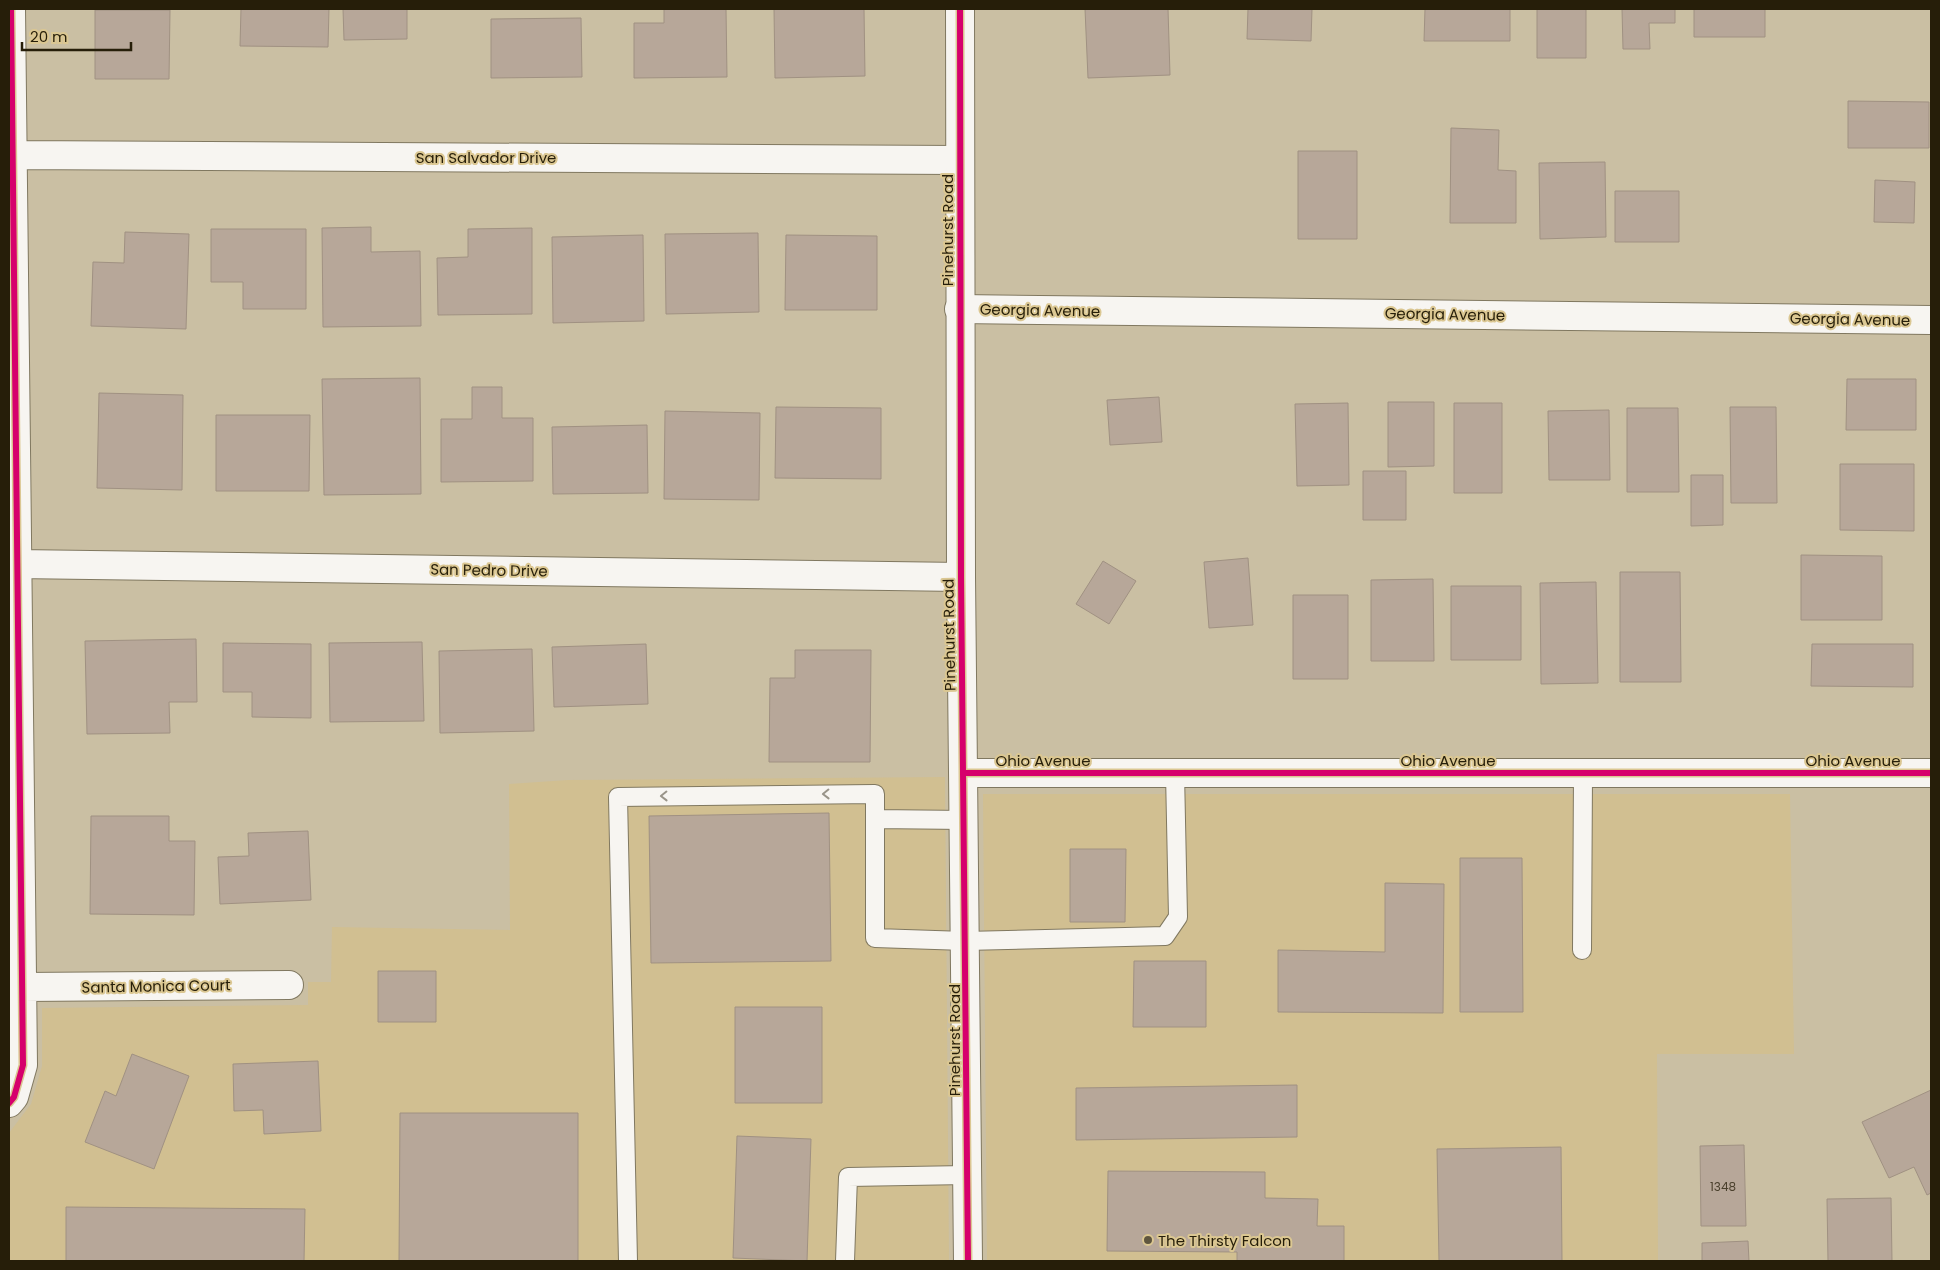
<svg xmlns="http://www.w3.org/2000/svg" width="1940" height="1270" font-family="Poppins,sans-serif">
<rect width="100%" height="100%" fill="#cabfa3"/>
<path fill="#d1bf91" d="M945,777L949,1261H9V1133L31,1104L42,1066V1008L308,1005V982H331L332,927L510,930L509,784L568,780Z
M983,794H1790L1794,1054H1657L1658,1261H987Z"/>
<path fill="#b7a799" stroke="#a09182" d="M241,9H329L328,47L240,46Z
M343,9H407V39L344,40Z
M664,9H726L727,77L634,78V23H664Z
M774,9H864L865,76L775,78Z
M1085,9H1168L1170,75L1088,78Z
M1248,9H1312L1311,41L1247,39Z
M1425,9H1510V41H1424Z
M1537,9H1586V58H1537Z
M1622,9H1675V23H1649L1650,49H1623Z
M1694,9H1765V37H1694Z
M95,10H170L169,79H95Z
M581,18L582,77L491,78V19Z
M1848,101L1929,102V148H1848Z
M1451,128L1499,130L1498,170L1516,171V223H1450Z
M1298,151H1357V239H1298Z
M1605,162L1606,237L1540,239L1539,163Z
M1875,180L1915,182L1914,223L1874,222Z
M1615,191H1679V242H1615Z
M371,227V252L420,251L421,326L323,327L322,228Z
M532,228V314L438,315L437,258L468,257V229Z
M211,229H306V309H243V282H211Z
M125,232L189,234L186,329L91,326L93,262L124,263Z
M758,233L759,312L666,314L665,234Z
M643,235L644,321L553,323L552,237Z
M786,235L877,236V310H785Z
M420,378L421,494L324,495L322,379Z
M1847,379H1916V430H1846Z
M472,387H502V418H533V481L441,482V419H472Z
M99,393L183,395L182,490L97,488Z
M1159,397L1162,442L1110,445L1107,400Z
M1388,402H1434V466L1388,467Z
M1348,403L1349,485L1297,486L1295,404Z
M1454,403H1502V493H1454Z
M776,407L881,408V479L775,478Z
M1730,407H1776L1777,503H1731Z
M1627,408H1678L1679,492H1627Z
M1609,410L1610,480H1549L1548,411Z
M665,411L760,413L759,500L664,499Z
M216,415H310L309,491H216Z
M647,425L648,493L553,494L552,427Z
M1840,464H1914V531L1840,530Z
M1363,471H1406V520H1363Z
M1691,475H1723V525L1691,526Z
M1801,555L1882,556V620H1801Z
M1248,558L1253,625L1209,628L1204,562Z
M1103,561L1136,581L1109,624L1076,604Z
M1620,572H1680L1681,682H1620Z
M1433,579L1434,661H1371V580Z
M1596,582L1598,683L1541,684L1540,583Z
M1451,586H1521V660H1451Z
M1293,595H1348V679H1293Z
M196,639L197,702H169L170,733L87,734L85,641Z
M422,642L424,721L330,722L329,643Z
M223,643L311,644V718L252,717V692H223Z
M646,644L648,704L554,707L552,647Z
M1812,644H1913V687L1811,686Z
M532,649L534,731L440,733L439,651Z
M795,650H871L870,762H769L770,678H795Z
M829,813L831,961L651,963L649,816Z
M91,816H169V841H195L194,915L90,914Z
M308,831L311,900L220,904L218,857L249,856L248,833Z
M1070,849H1126L1125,922H1070Z
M1460,858H1522L1523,1012H1460Z
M1385,883L1444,884L1443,1013L1278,1012V950L1385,952Z
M1134,961H1206V1027H1133Z
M378,971H436V1022H378Z
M735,1007H822V1103H735Z
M132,1054L189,1076L154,1169L85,1142L105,1091L116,1096Z
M318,1061L321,1131L264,1134L263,1110L234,1111L233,1064Z
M1297,1085V1137L1076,1140V1088Z
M1931,1090V1193L1927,1195L1914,1167L1889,1178L1862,1122Z
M400,1113H578V1261H399Z
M737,1136L811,1139L807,1261L733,1258Z
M1744,1145L1746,1226H1701L1700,1146Z
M1561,1147L1562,1261H1439L1437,1149Z
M1108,1171L1265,1172V1198L1318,1199L1317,1226H1344V1261H1237V1252L1107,1251Z
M1891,1198L1892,1261H1828L1827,1199Z
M66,1207L305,1209L304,1261H66Z
M1748,1241L1749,1261H1702V1243Z"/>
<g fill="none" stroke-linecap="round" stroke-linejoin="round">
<defs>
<path id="lane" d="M965,820L875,819V938L965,941L1165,936L1178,917L1175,773
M1582,950L1583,773
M628,1261L618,797L875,794V819
M845,1261L848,1177L967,1175"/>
<path id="street" d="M13,155L959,160
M959,309L1931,320
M17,564L961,577
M964,773H1931
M23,987L289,985
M9,1103L14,1097L23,1065L11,9"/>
<path id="secondary" d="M960,9L961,577L968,1261"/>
</defs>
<use href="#lane" stroke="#807860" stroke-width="20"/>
<use href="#street" stroke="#807860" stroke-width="30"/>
<use href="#secondary" stroke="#807860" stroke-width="30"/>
<use href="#lane" stroke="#f7f5f1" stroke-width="18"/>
<use href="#street" stroke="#f7f5f1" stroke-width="28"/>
<use href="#secondary" stroke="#f7f5f1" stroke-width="28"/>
<defs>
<path id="cycleway" d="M960,9L961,577L968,1261
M964,773H1931
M9,1103L14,1097L23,1065L11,9"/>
</defs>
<use href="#cycleway" stroke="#dbc792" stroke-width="9"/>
<use href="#cycleway" stroke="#d6006c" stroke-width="6"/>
</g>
<defs><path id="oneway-chevron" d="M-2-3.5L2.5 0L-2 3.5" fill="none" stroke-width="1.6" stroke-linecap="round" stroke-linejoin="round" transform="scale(1.25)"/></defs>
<g stroke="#999489">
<use href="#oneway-chevron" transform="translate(826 794) rotate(179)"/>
<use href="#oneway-chevron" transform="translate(664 796) rotate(179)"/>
</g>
<circle fill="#5f563f" stroke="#dbc792" stroke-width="2" cx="1148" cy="1240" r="5"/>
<g text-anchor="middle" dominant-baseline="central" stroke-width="4" stroke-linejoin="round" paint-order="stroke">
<g font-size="12" fill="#4a402d">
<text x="1723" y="1186">1348</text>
</g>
<g font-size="15" fill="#261e09" stroke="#dbc792">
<text x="486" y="157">San Salvador Drive</text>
<text transform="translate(947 230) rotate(-90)">Pinehurst Road</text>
<text transform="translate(1040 310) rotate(1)">Georgia Avenue</text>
<text transform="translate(1445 314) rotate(1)">Georgia Avenue</text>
<text transform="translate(1850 319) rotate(1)">Georgia Avenue</text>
<text transform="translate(489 570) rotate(1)">San Pedro Drive</text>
<text transform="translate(949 635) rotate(-91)">Pinehurst Road</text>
<text x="1043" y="760">Ohio Avenue</text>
<text x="1448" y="760">Ohio Avenue</text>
<text x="1853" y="760">Ohio Avenue</text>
<text transform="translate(156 986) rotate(-1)">Santa Monica Court</text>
<text transform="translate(954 1040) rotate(-90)">Pinehurst Road</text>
</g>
<g font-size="15" fill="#261e09" stroke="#dbc792" text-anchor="start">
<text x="1158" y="1240">The Thirsty Falcon</text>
</g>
</g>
<rect width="1940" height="1270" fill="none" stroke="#261e09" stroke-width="20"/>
<path d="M22 42v8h109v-8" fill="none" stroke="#261e09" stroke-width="2.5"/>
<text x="30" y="42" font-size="15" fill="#261e09" stroke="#dbc792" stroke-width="4" paint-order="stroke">20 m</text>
</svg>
